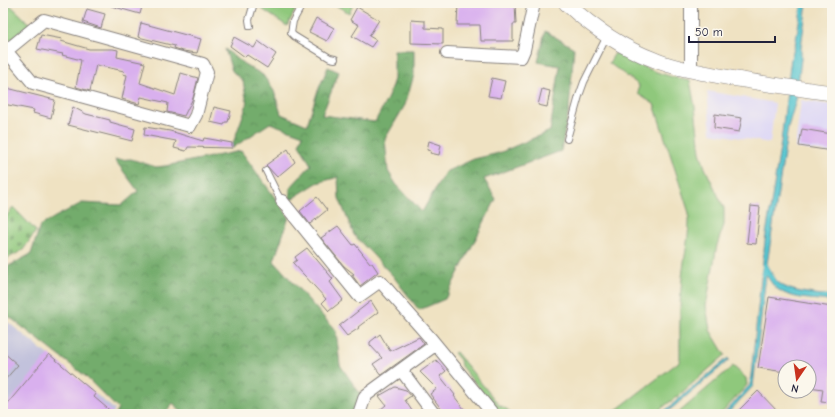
<svg xmlns="http://www.w3.org/2000/svg" width="835" height="417" font-family="'Comic Neue',sans-serif">
<defs>
<pattern id="forest-crowns" width="20" height="18" patternUnits="userSpaceOnUse"><rect width="20" height="18" fill="#73ac6c"/><path d="M2 6a3 3 0 1 1 6 0M12 15a3 3 0 1 1 6 0" fill="none" stroke="#5e8c5a"/></pattern>
<pattern id="cemetery-stones" width="16" height="16" patternUnits="userSpaceOnUse"><rect width="16" height="16" fill="#8fc87c"/><path d="M2 7V4a2 2 0 0 1 4 0v3zM10 15v-3a2 2 0 0 1 4 0v3z" fill="#74a267"/></pattern>
</defs>
<rect width="100%" height="100%" fill="#fbf7ec"/>
<filter id="ink" filterUnits="userSpaceOnUse"><feTurbulence type="fractalNoise" baseFrequency=".025" numOctaves="2"/><feDisplacementMap in="SourceGraphic" scale="8" xChannelSelector="R" yChannelSelector="G"/><feConvolveMatrix kernelMatrix="1 2 1 2 8 2 1 2 1" color-interpolation-filters="sRGB"/></filter>
<filter id="wash" filterUnits="userSpaceOnUse"><feTurbulence type="fractalNoise" baseFrequency=".012" numOctaves="4" result="noise"/><feDisplacementMap in="SourceGraphic" scale="16" xChannelSelector="R" yChannelSelector="G"/><feGaussianBlur stdDeviation="0.9" result="paint"/><feColorMatrix in="noise" values="0 0 0 0 0 0 0 0 0 0 0 0 0 0 0 0 0 1.4 0 .05"/><feComposite in="paint" operator="in"/></filter>
<g filter="url(#wash)">
<rect width="100%" height="100%" fill="#efe2c2"/>
<path fill="#dcd6f6" d="M707,91L775,103L770,143L711,133Z
M801,100L832,105V153L795,148Z"/>
<path fill="#c2c2dc" d="M3,318L115,410L112,414H3Z"/>
<path fill="#8fc87c" stroke="#58755c" d="M5,3H8L30,24L14,39L5,40L3,38V5Z
M257,3H299L287,26L256,5Z
M332,3H354L349,13Z
M615,53C639,66 663,76 690,81L695,107L700,152L705,168L724,208V225L717,245L706,306L710,330L725,355L679,395L654,414H611L680,361C680,333 679,306 682,278C684,256 690,235 689,213L654,104L638,94L639,85L609,63Z
M456,352L499,405L508,410L512,414H500L461,366L460,360L454,353Z
M733,366L746,378L747,385L721,414H677Z"/>
<path fill="url(#forest-crowns)" stroke="#4a6754" d="M545,31L574,48L569,109L561,151L484,179L496,199L445,299L419,310L393,276L354,235L339,198L338,177L317,183L290,200V188L311,165L299,144L303,135L270,123L231,149L247,104L243,81L232,71L225,49L244,64L263,75L274,91L281,114L307,125L317,93L328,67L339,72L322,115L375,122L388,97L394,79V50H414V75L405,105L385,139L388,171L396,184L422,212L445,172L474,159L499,153L550,131L560,66L538,62Z
M241,151L289,217L274,261L336,331L340,365L361,395L356,414H183L173,403L164,414H115L118,409L84,375L3,312V269L31,254L40,226L55,217L82,203L122,205L138,191L115,160L131,159L156,167L165,166Z"/>
<path fill="url(#cemetery-stones)" stroke="#58755c" d="M13,207L36,231L23,250L3,261V221Z"/>
<path fill="#59c6d0" stroke="#3e7486" d="M802,3H807L801,47V59L796,100L788,127L767,264C771,271 773,278 779,283C790,293 817,294 832,296V301C814,299 789,300 775,287C772,284 769,279 766,275L753,386L727,414H724L750,385L765,241L781,142L791,58L795,46Z
M728,358L729,360L665,414H661Z"/>
<g id="blocks">
<path fill="#d9b0ee" d="M111,3H143L140,14L111,6Z
M458,3H515L516,24H513V41H481L480,25H457Z
M357,7L379,20L369,36L376,40L371,47L352,36L359,25L350,20Z
M87,9L105,14L101,28L83,22Z
M316,18L334,28L327,41L309,32Z
M411,20L425,21V28L443,29V44L411,43Z
M141,23L201,39L197,53L183,51L174,48L175,46L138,37Z
M41,35L62,39L61,41L89,49H113L118,50L117,57L145,63L140,83L175,95L181,73L198,78L193,98L184,116L167,112L168,103L141,97L139,104L122,99L127,75L123,74L124,71L96,65L90,91L76,87L81,60L62,55L63,54L37,49Z
M234,37L254,48L258,41L276,54L267,68L247,55L245,57L230,46Z
M492,78L505,81L501,98L488,96Z
M3,87L55,100L51,118L33,113L34,110L3,104Z
M542,89L550,91L547,107L538,105Z
M73,107L86,114L110,120V122L135,129L132,141L68,125Z
M214,107L231,111L228,122H225L224,125L210,122Z
M715,114L742,118L739,132L714,128Z
M145,127L170,131L203,141L204,138L232,143V148L188,147L186,151L174,148L176,141L144,135Z
M802,129L832,134V151L799,146Z
M429,141L441,145L439,155L430,153L431,151L427,150Z
M288,149L295,162L277,177L266,165Z
M317,197L327,210L310,224L300,211Z
M751,206L760,207L756,244L747,243Z
M338,226L353,245L355,244L370,263H372L378,272L360,286L352,275L354,274L344,266L321,238Z
M307,248L333,279L330,282L343,300L329,311L322,303L326,299L293,263L297,260L295,257Z
M769,297L832,307V403L821,402L823,389L809,387V367H785V372L758,368Z
M371,301L378,312L358,327L359,328L347,336L339,326Z
M380,334L390,351L419,337L424,344L381,375L373,364L382,358L370,345V342Z
M3,352L18,365L3,382Z
M49,354L96,394L94,397L114,414H3V409Z
M436,360L446,371L440,376L455,395L454,396L468,414H445L430,394L437,389L420,372Z
M395,387L406,390L411,396L405,400L414,414H375L386,405L379,396Z
M758,391L780,414H735Z"/>
</g>
</g>
<g filter="url(#ink)">
<use href="#blocks" fill-opacity="0" stroke="#88827e" stroke-width="1"/>
<g fill="none" stroke-linecap="round" stroke-linejoin="round">
<defs>
<path id="service" d="M303,3L293,21L291,33L294,36L330,58L335,59
M250,26L249,20L254,3
M567,139L579,96L584,82L607,36
M266,171L278,195L282,201"/>
<path id="minor" d="M3,47L33,83L190,126L196,115L207,72L203,64L44,20L6,51
M447,53L521,57L524,50L534,3
M691,70V3
M282,201L359,296L380,281L432,340L493,414
M401,370L434,414
M359,414L365,396L435,345"/>
<path id="tertiary" d="M566,3C592,27 622,48 655,60C671,67 689,70 705,73C747,82 790,87 832,93"/>
</defs>
<use href="#service" stroke="#88827e" stroke-width="8"/>
<use href="#minor" stroke="#88827e" stroke-width="14"/>
<use href="#tertiary" stroke="#88827e" stroke-width="16"/>
<use href="#service" stroke="#fff" stroke-width="6"/>
<use href="#minor" stroke="#fff" stroke-width="12"/>
<use href="#tertiary" stroke="#fff" stroke-width="15"/>
</g>
</g>
<rect width="835" height="417" fill="none" stroke="#fbf7ec" stroke-width="16"/>
<g transform="translate(797 379) rotate(193)"><circle r="19" fill="#fbf7ec" stroke="#a4a2a5"/>
<path d="M0-3L7 15L0 10L-7 15Z" fill="#c8321e"/>
<text y="-6" font-size="11" font-weight="bold" text-anchor="middle" fill="#22223b">N</text>
</g>
<path d="M689 36v6h86v-6" fill="none" stroke="#22223b" stroke-width="2"/>
<text x="695" y="36" font-size="12" fill="#22223b" stroke="#fbf7ec" stroke-width="3" paint-order="stroke">50 m</text>
</svg>
